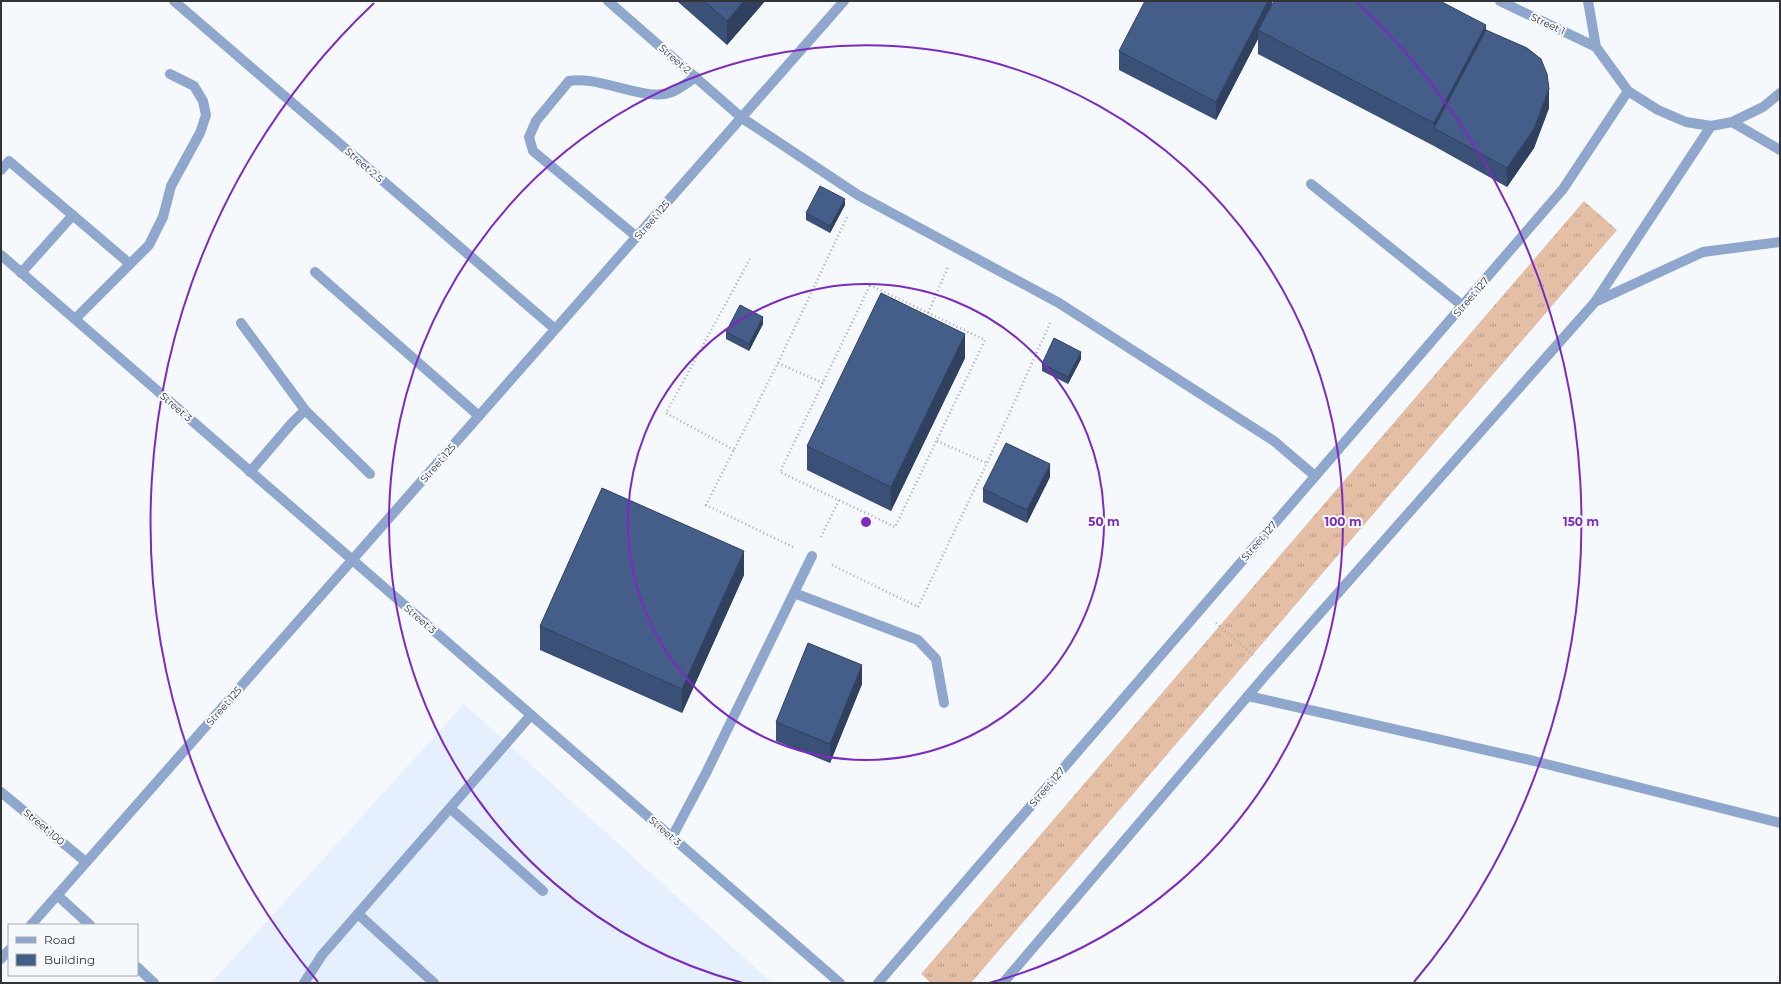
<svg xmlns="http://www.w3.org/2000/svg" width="1781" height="984" font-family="Montserrat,sans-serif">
<defs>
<pattern id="grass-tufts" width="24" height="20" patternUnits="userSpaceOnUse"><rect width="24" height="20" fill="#e5bea6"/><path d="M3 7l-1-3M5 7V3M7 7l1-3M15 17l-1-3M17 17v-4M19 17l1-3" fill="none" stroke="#ba9b88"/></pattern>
</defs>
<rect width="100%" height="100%" fill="#f5f9fe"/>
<path fill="#e6effe" d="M464,704L772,983H211Z"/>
<path fill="url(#grass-tufts)" d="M1584,201L1617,230L971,983H931L921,974Z"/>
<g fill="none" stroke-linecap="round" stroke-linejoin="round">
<path stroke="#a7aaae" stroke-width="2.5" stroke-dasharray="1 3" stroke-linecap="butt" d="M870,285L985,340L895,527L780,472Z
M928,313L948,267
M778,363L823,383
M937,441L987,463
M734,450L666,413L750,259
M821,537L839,500
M793,547L706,505L778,363L848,215
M832,565L918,607L987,463L1050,323
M1216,623L1254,656"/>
<path stroke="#8fa6cd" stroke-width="10" d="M742,118L858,195L1059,303L1274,441L1315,476
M1,170L9,161L130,264
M637,237L533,151L529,137L536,121L569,81C598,75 647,103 672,92C680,89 688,82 696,77
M315,272L479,416
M21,273L73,215
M75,319L149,245L163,217L171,186L200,133L206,115L203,101L194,86L170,74
M241,323L305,410L291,424L250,472
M305,410L370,474
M794,593L918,640L936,659L944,703
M450,808L543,891
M672,837L706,773L812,556
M358,914L434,983
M304,983L322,955L531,715"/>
<path stroke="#8fa6cd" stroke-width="10" d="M174,1L555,329
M608,1L742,118
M1311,184L1463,306
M1248,696L1534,761L1780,823
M1,792L86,862
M57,895L90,925
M31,925L844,1
M1,959L9,950
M137,967L154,983"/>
<path stroke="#8fa6cd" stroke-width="10" d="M1500,1L1596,47
M1588,1L1596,47L1628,91L1658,110L1686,122L1711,126L1732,122L1763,107L1780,93
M1732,122L1780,150
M1,255L840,983
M1595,302L1703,252L1780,242
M878,983L1563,189L1628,91
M1003,983L1270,670L1595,302L1711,126"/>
</g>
<path fill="#3a5076" d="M677,1H765L727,45Z
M1272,1V5L1486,30L1549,108L1534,148L1507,187L1434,146L1258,54V39L1216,120L1119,70V51Z
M845,205L830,233L806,220V213Z
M763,324L749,351L726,339V332Z
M965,358L891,511L807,470V446Z
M1081,359L1068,384L1042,371V364Z
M1050,477L1027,523L983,502V489Z
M744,575L682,713L540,650V626Z
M862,684L830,763L776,741V722Z"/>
<path fill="#304160" d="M744,1H765L727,45V21Z
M1268,1H1272V14L1258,30V39L1216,120V102Z
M1486,25V49L1434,128V147V123Z
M1549,89V108L1534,148L1507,187V168Z
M845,199V205L830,233V226Z
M763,317V324L749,351V344Z
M965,334V358L891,511V487Z
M1081,352V359L1068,384V377Z
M1050,464V477L1027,523V510Z
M744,551V575L682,713V689Z
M862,665V684L830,763V744Z"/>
<path fill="#445d89" stroke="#304160" d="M704,1H744L727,21Z
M1145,1H1268L1216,102L1119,51Z
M1274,1H1440L1486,25L1434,123L1258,30Z
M1486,30L1527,48L1541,59L1547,74L1549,89L1534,129L1507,168L1434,128Z
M820,186L845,199L830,226L806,213Z
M881,293L965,334L891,487L807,446Z
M740,305L763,317L749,344L726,332Z
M1054,338L1081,352L1068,377L1042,364Z
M1006,443L1050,464L1027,510L983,489Z
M602,488L744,551L682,689L540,626Z
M808,643L862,665L830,744L776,722Z"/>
<g fill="none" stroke="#7b2cbf" stroke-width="2">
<circle cx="866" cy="522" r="238"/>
<path d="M743 983A477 477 0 1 1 989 983"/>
<path d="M318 982A715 715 0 0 1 374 3M1358 3A715 715 0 0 1 1414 982"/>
</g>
<g text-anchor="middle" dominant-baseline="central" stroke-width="4" stroke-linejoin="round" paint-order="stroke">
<g font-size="10" fill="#323337" stroke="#f5f9fe">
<text transform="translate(1548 24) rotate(25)">Street 1</text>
<text transform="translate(675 59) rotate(41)">Street 2</text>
<text transform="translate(364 165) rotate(41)">Street 2.5</text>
<text transform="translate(652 220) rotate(-49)">Street 125</text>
<text transform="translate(1471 297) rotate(-49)">Street 127</text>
<text transform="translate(176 407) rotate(41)">Street 3</text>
<text transform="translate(438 463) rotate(-49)">Street 125</text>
<text transform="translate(1259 541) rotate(-49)">Street 127</text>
<text transform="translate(420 619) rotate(41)">Street 3</text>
<text transform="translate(224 706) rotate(-49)">Street 125</text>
<text transform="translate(1047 787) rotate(-49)">Street 127</text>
<text transform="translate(44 827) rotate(40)">Street 100</text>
<text transform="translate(665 831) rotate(41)">Street 3</text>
</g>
</g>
<circle cx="866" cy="522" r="6" fill="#7b2cbf" stroke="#f5f9fe" stroke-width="2"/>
<g font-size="12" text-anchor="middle" font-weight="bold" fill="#7b2cbf" stroke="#f5f9fe" stroke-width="4" stroke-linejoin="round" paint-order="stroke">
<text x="1104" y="526">50 m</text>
<text x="1343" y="526">100 m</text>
<text x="1581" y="526">150 m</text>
</g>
<rect width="1781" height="984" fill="none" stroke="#323337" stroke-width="4"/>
<rect x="8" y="924" width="130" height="52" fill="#f5f9fe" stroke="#a7aaae"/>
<rect x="16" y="937" width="20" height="6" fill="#8fa6cd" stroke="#a7aaae"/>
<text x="44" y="944" font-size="12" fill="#323337">Road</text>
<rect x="16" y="954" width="20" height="12" fill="#445d89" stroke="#a7aaae"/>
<text x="44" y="964" font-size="12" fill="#323337">Building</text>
</svg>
